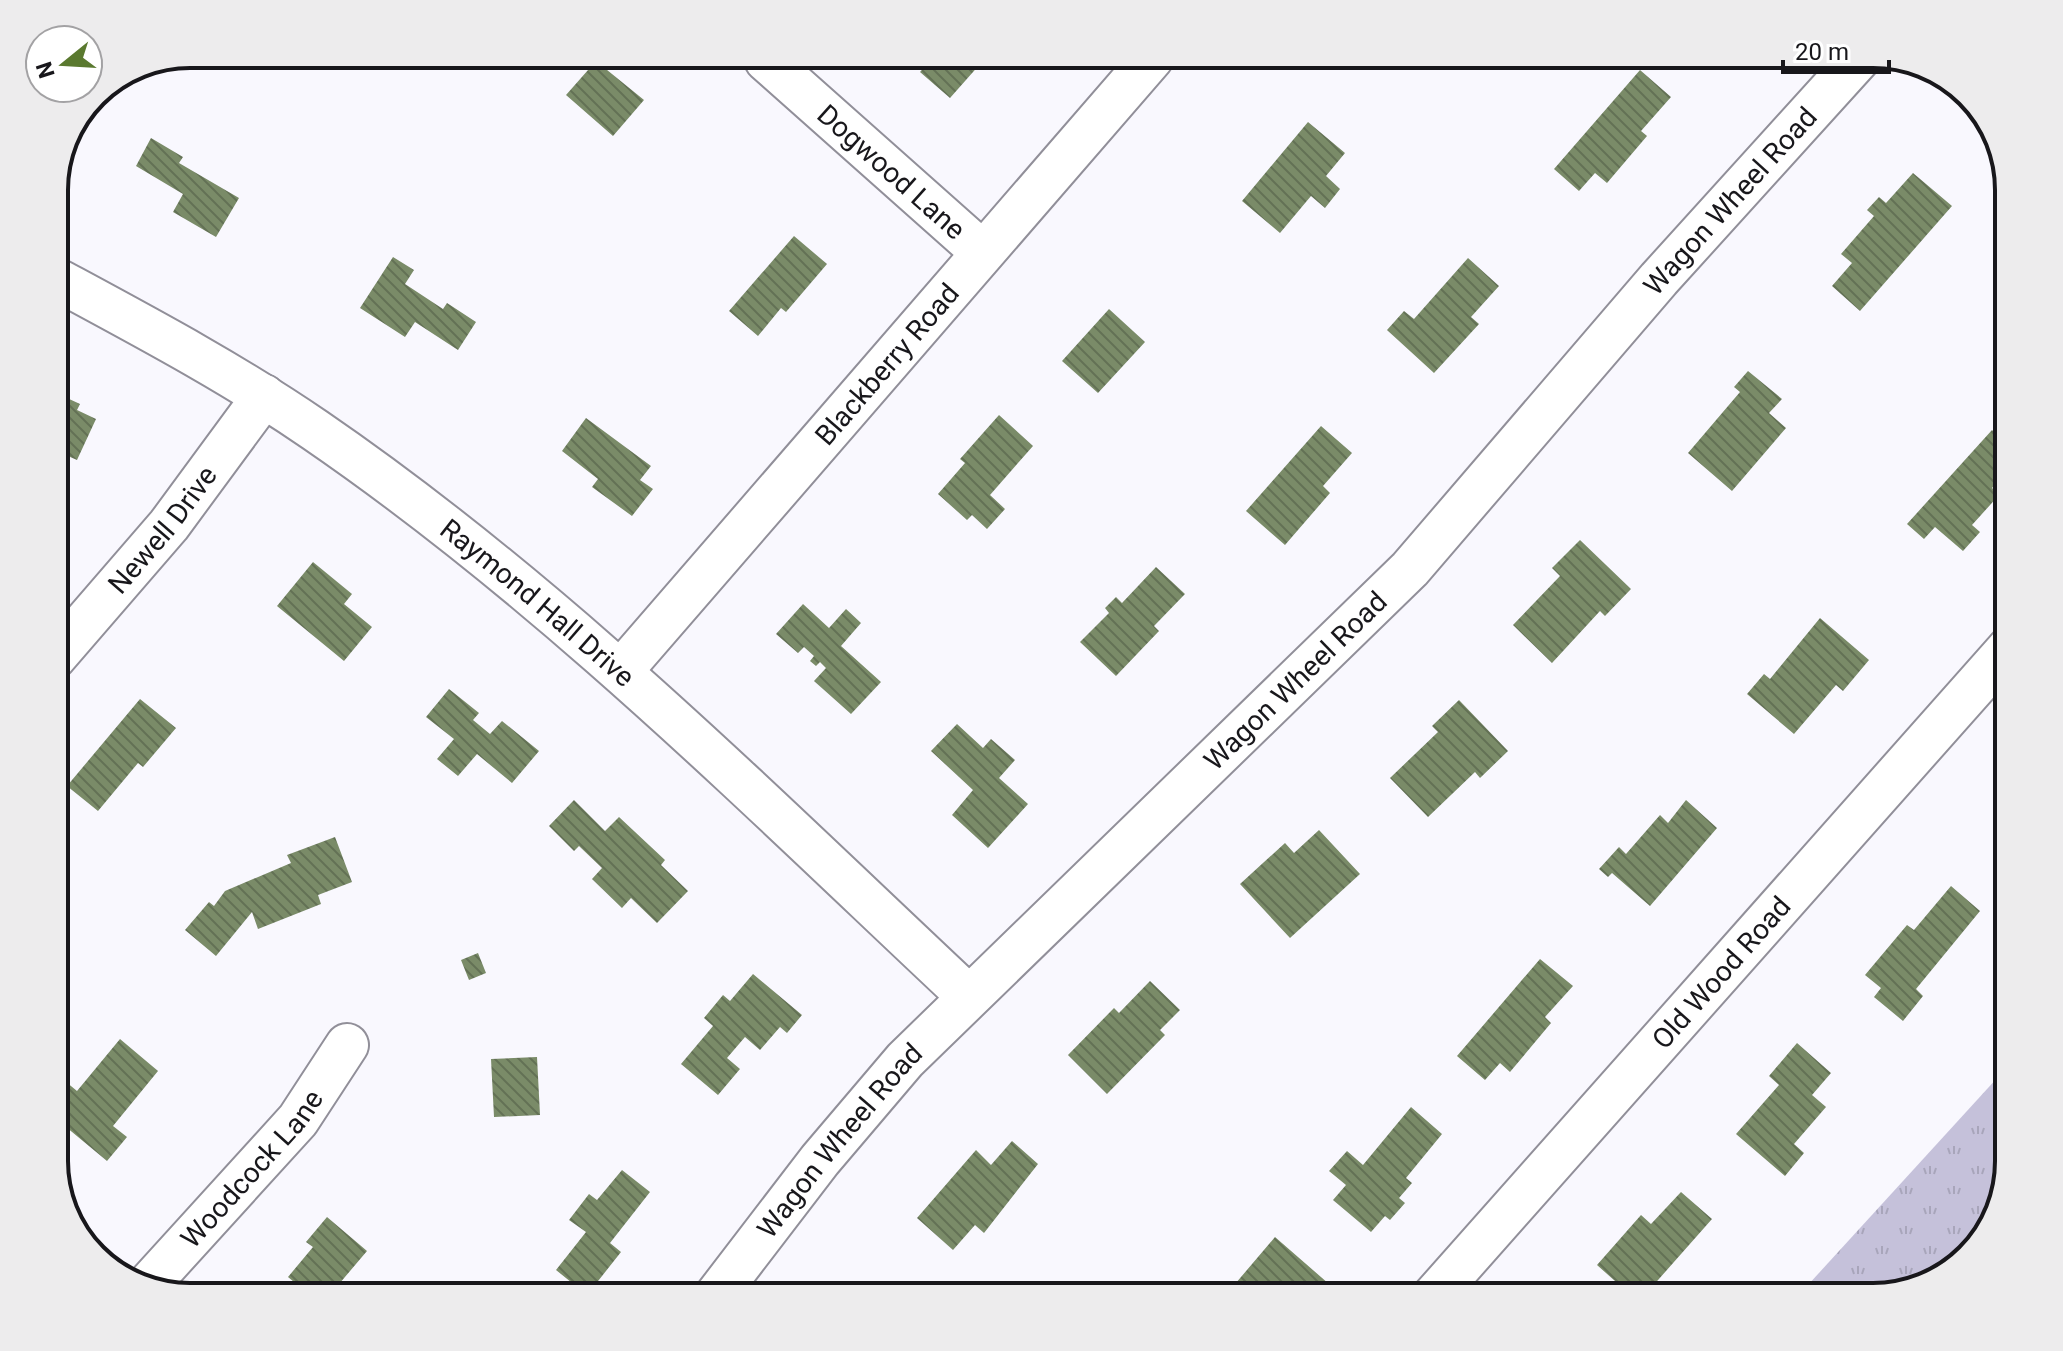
<svg xmlns="http://www.w3.org/2000/svg" width="2063" height="1351" font-family="Roboto,sans-serif">
<defs>
<pattern id="grass-tufts" width="24" height="20" patternUnits="userSpaceOnUse" patternTransform="scale(2)"><rect width="24" height="20" fill="#c5c1da"/><path d="M3 7l-1-3M5 7V3M7 7l1-3M15 17l-1-3M17 17v-4M19 17l1-3" fill="none" stroke="#a8a5ba"/></pattern>
<pattern id="building-back-hatch" width="6" height="6" patternUnits="userSpaceOnUse" patternTransform="scale(2)"><rect width="6" height="6" fill="#7a8b68"/><path d="M-1 5l2 2M0 0l6 6M5-1l2 2" fill="none" stroke="#637155"/></pattern>
</defs>
<rect width="100%" height="100%" fill="#f9f8fe"/>
<path fill="url(#grass-tufts)" d="M2009,1065V1162L1986,1236L1941,1279L1874,1297H1797Z"/>
<path fill="url(#building-back-hatch)" d="M1415,57H1437L1427,68Z
M992,59L985,66L981,63L950,98L920,72L931,60Z
M596,61L644,100L613,136L566,95Z
M1640,70L1671,97L1641,131L1647,136L1607,183L1595,173L1579,191L1554,169Z
M1308,122L1345,153L1326,176L1340,189L1325,208L1311,196L1280,233L1242,201Z
M151,138L183,157L179,163L239,198L216,237L173,212L183,194L136,166Z
M1913,173L1952,206L1860,311L1832,286L1852,263L1841,254L1874,216L1867,210L1879,197L1886,203Z
M794,236L827,264L786,312L781,308L758,336L729,311Z
M393,257L414,270L405,284L443,309L447,303L476,322L458,350L415,322L405,337L360,308Z
M1468,258L1499,286L1471,317L1479,324L1434,373L1387,330L1404,311L1414,319Z
M1109,309L1145,342L1098,393L1062,361Z
M1748,371L1782,399L1769,413L1786,428L1732,491L1688,453L1740,392L1734,387Z
M54,392L80,404L77,410L96,419L77,460L54,450Z
M999,415L1033,446L990,495L1005,509L987,529L972,515L967,520L938,494L965,463L960,459Z
M586,418L651,466L640,480L653,489L632,516L592,487L598,479L562,451Z
M1321,426L1352,453L1323,486L1330,493L1285,545L1246,511Z
M1992,430L2009,446V470L1992,488L2000,494L1972,525L1980,532L1963,551L1935,527L1924,539L1907,524Z
M1580,540L1631,589L1605,616L1600,611L1552,663L1513,625L1560,576L1552,568Z
M313,562L352,594L344,604L372,627L344,661L277,606Z
M1156,567L1185,594L1154,626L1159,631L1116,676L1080,642L1109,613L1105,608L1116,597L1122,603Z
M803,604L829,628L846,609L861,623L841,646L881,682L851,714L814,681L826,668L820,662L816,666L810,661L814,656L804,647L798,653L776,634Z
M1820,618L1869,660L1843,691L1836,685L1794,734L1747,694L1764,674L1770,679Z
M449,689L479,713L473,720L490,734L502,721L539,751L512,783L477,754L458,776L437,759L454,739L426,717Z
M140,699L176,728L143,767L138,763L98,811L67,786Z
M1459,700L1508,751L1480,778L1475,772L1428,817L1390,778L1438,732L1432,726Z
M957,724L983,748L991,739L1015,760L999,778L1028,804L988,848L952,815L973,790L931,751Z
M574,800L605,831L619,817L665,860L661,865L688,891L657,923L631,898L622,908L592,879L602,868L579,846L574,851L549,826Z
M1686,800L1717,828L1650,906L1612,873L1608,877L1599,869L1619,847L1626,854L1660,815L1668,823Z
M1319,830L1360,874L1290,938L1240,884L1285,843L1294,853Z
M335,837L352,882L318,895L321,904L258,929L252,912L216,956L185,930L209,902L214,906L225,891L291,863L287,855Z
M1951,886L1980,911L1916,989L1923,996L1903,1021L1874,997L1881,988L1865,975L1907,925L1914,930Z
M478,953L486,973L469,980L461,960Z
M1540,959L1573,986L1545,1017L1551,1023L1510,1072L1500,1063L1485,1080L1457,1056Z
M753,974L802,1015L787,1033L780,1027L760,1050L745,1037L727,1058L740,1069L718,1095L681,1064L713,1026L704,1018L723,995L730,1001Z
M1150,981L1180,1010L1160,1030L1165,1035L1107,1094L1068,1055L1114,1008L1119,1013Z
M120,1039L158,1071L113,1126L127,1137L107,1161L54,1117V1072L77,1091Z
M1797,1043L1831,1073L1812,1095L1826,1107L1794,1144L1804,1153L1785,1176L1736,1134L1779,1085L1769,1076Z
M537,1057L540,1115L494,1117L491,1059Z
M1411,1107L1442,1134L1406,1178L1412,1183L1399,1198L1405,1203L1390,1220L1385,1216L1371,1232L1333,1200L1346,1185L1329,1171L1347,1151L1363,1165Z
M1012,1141L1038,1164L984,1233L975,1225L953,1250L917,1218L976,1150L991,1165Z
M622,1170L650,1192L610,1243L621,1252L587,1295L556,1270L586,1232L569,1220L589,1194L597,1200Z
M1681,1192L1712,1219L1643,1297H1633L1597,1265L1641,1215L1651,1224Z
M327,1217L367,1251L328,1297H312L288,1277L313,1247L306,1242Z
M1275,1237L1329,1284L1318,1297H1224Z"/>
<g fill="none" stroke-linecap="round" stroke-linejoin="round">
<defs>
<g id="street">
<path id="s1" d="M766,60L982,252"/>
<path id="s2" d="M54,278C143,326 232,373 315,430C553,593 758,799 967,995"/>
<path id="s3" d="M54,658L169,525L264,396"/>
<path id="s4" d="M621,671L1152,58"/>
<path id="s5" d="M148,1285L298,1120L347,1045"/>
<path id="s6" d="M715,1297L820,1160L905,1060L1410,569L1659,279L1863,54"/>
<path id="s7" d="M1433,1297L2009,648"/>
</g>
</defs>
<use href="#street" stroke="#918f99" stroke-width="46"/>
<use href="#street" stroke="#fff" stroke-width="42"/>
</g>
<g text-anchor="middle" dominant-baseline="central" stroke-width="7" stroke-linejoin="round" paint-order="stroke">
<g font-size="28" fill="#18171b" stroke="#fff">
<text stroke="none"><textPath href="#s1" startOffset="168">Dogwood Lane</textPath></text>
<text stroke="none"><textPath href="#s6" startOffset="1496">Wagon Wheel Road</textPath></text>
<text stroke="none"><textPath href="#s4" startOffset="406">Blackberry Road</textPath></text>
<text stroke="none"><textPath href="#s3" startOffset="168">Newell Drive</textPath></text>
<text stroke="none"><textPath href="#s2" startOffset="584">Raymond Hall Drive</textPath></text>
<text stroke="none"><textPath href="#s6" startOffset="848">Wagon Wheel Road</textPath></text>
<text stroke="none"><textPath href="#s7" startOffset="434">Old Wood Road</textPath></text>
<text stroke="none"><textPath href="#s6" startOffset="200">Wagon Wheel Road</textPath></text>
<text stroke="none"><textPath href="#s5" startOffset="156">Woodcock Lane</textPath></text>
</g>
</g>
<path d="M0 0H2063V1351H0ZM190 68H1873A122 122 0 0 1 1995 190V1161A122 122 0 0 1 1873 1283H190A122 122 0 0 1 68 1161V190A122 122 0 0 1 190 68Z" fill="#edeced" fill-rule="evenodd"/>
<path fill="none" stroke="#18171b" stroke-width="4" d="M190 68H1873A122 122 0 0 1 1995 190V1161A122 122 0 0 1 1873 1283H190A122 122 0 0 1 68 1161V190A122 122 0 0 1 190 68Z"/>
<g transform="translate(64 64) rotate(252)"><circle r="38" fill="#ffffff" stroke="#a3a2a4" stroke-width="2"/>
<path d="M0-6L14 30L0 20L-14 30Z" fill="#5a792f"/>
<text y="-12" font-size="22" font-weight="bold" text-anchor="middle" fill="#18171b">N</text>
</g>
<path d="M1783 60v12h106v-12" fill="none" stroke="#18171b" stroke-width="4"/>
<text x="1795" y="60" font-size="24" fill="#18171b" stroke="#ffffff" stroke-width="6" paint-order="stroke">20 m</text>
</svg>
